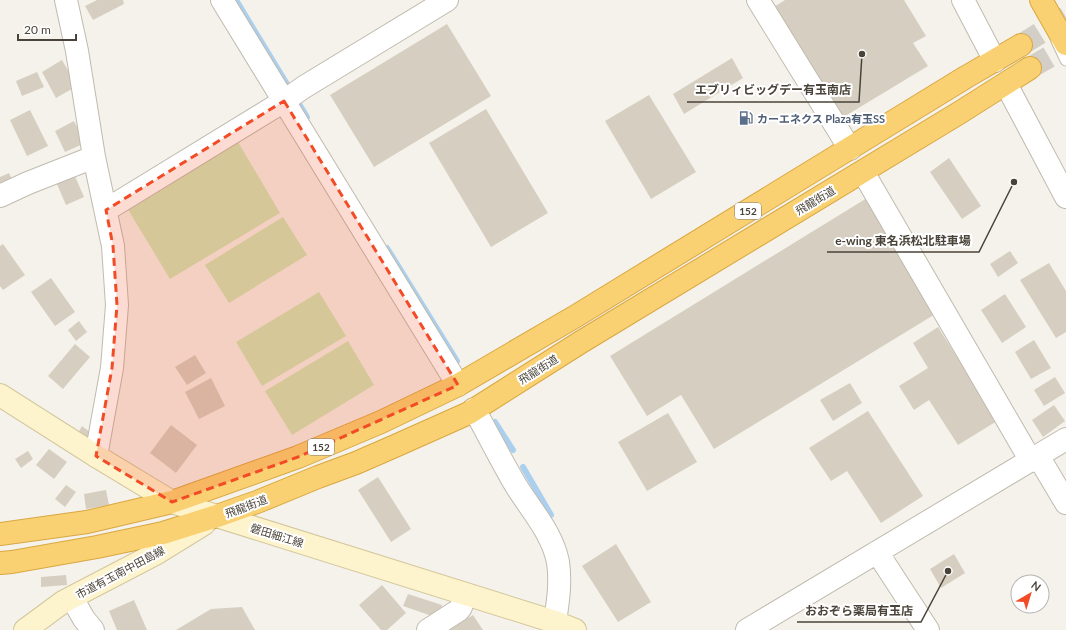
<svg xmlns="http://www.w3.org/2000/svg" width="1066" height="630" font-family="Lato,'Noto Sans JP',sans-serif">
<rect width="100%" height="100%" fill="#f5f2eb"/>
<path fill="#cfe7b6" d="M238,142L280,213L170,279L127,208Z
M283,217L307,255L229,303L205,265Z
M319,292L346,336L262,386L236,342Z
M348,341L374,385L292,435L265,391Z"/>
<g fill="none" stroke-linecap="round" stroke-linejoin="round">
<path stroke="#abd0ef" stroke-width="6" d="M236,0L307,117
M387,248L457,361
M495,422L513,450
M523,467L551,515"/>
</g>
<path fill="#d6cfc1" d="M97,0H123L124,4L93,20L85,6Z
M785,0H904L926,36L913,43L928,66L842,118L774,7Z
M447,24L491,96L374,167L330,95Z
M732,58L743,78L684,114L673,94Z
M62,60L77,86L56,98L42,72Z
M37,72L44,87L22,96L16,81Z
M649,95L696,172L651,199L605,121Z
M486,109L548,213L491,247L429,143Z
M30,110L48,146L27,156L10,120Z
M74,121L85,143L65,152L55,131Z
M949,158L981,206L962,219L930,172Z
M9,173L15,186L0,191V177Z
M74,174L84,197L66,205L56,182Z
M867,198L937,313L714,449L681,395L647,416L610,356Z
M3,244L25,275L3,290L0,286V246Z
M1010,251L1018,263L998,277L990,264Z
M1049,263L1066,291V332L1056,338L1020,280Z
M51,278L75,312L55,326L31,292Z
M1005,294L1026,327L1002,343L981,310Z
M79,321L87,332L76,341L68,330Z
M938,327L997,421L958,445L929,400L914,410L899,386L928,368L913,343Z
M1034,340L1051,368L1031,379L1015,352Z
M75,344L90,357L63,389L48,376Z
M195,355L206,373L187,385L175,367Z
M1055,377L1065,393L1044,406L1034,390Z
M211,378L225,406L199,419L185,392Z
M850,383L862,403L833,421L820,400Z
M1054,405L1065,421L1043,437L1032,420Z
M868,411L923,496L881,523L847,471L831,481L809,448Z
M668,413L697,462L647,491L618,442Z
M171,425L197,445L176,473L150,453Z
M82,426L95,436L91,442L78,433Z
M49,449L67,462L54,479L36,465Z
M28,451L33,459L21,468L15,459Z
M378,477L411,529L391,542L358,490Z
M66,485L76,492L65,507L55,499Z
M106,490L109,505L86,509L84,494Z
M616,544L651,602L618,622L582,566Z
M954,554L965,573L941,588L930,569Z
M66,575L67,585L41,587V577Z
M382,585L406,613L387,630H381L359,605Z
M408,594L442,605L438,618L403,606Z
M134,600L147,630H117L109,611Z
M242,607L255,630H176L211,609Z
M473,615L483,630H449Z"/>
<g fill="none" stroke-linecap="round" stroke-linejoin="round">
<path stroke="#d3cfc7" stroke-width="22" stroke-dasharray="22 11" stroke-linecap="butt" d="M1021,45L1066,17
M1030,68L1066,47"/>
<defs>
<path id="lane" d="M1057,41L1066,60"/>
<path id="street" d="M66,0L77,51L94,157L113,246L117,305L112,368L96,456
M222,0L458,385
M758,0L850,149
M963,0L995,61
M1006,84L1066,197
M863,172L1031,461
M0,196L28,183L94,157
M106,210L284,101L304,87L447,0
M474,409C488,434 501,460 515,484C530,509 552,532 558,562C561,583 558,601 555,622
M1038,456L1066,503
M877,552L928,630
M72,598L84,619L93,630
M428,630L459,610L461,607L464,594
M747,630L1066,439"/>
<path id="secondary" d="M0,395L96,456L172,502L555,622L575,630
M25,630L63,602L157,553L204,524"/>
<path id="highway" d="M1041,0L1066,44
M0,534L87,522L172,502L298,457L381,422L458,385L576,316L966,77L1021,45
M0,563L12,562L97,547L163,533L217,516L257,502L318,477L356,463L395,446L469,413L581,342L959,113L1030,68"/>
</defs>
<use href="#lane" stroke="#c0bbae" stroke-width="13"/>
<use href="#street" stroke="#c0bbae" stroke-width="24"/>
<use href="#secondary" stroke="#d3c79c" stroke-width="24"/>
<use href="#highway" stroke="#d9a741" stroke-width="24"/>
<use href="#lane" stroke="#fff" stroke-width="11"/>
<use href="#street" stroke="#fff" stroke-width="22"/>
<use href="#secondary" stroke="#fdf3cd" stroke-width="22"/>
<use href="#highway" stroke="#f9d172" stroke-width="22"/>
</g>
<path fill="#f24b25" fill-opacity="0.2" stroke="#f24b25" stroke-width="3" stroke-dasharray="8 5" stroke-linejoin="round" d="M284,101L458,385L298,457L172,502L96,456L112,368L117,305L113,246L106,210Z"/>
<defs>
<symbol id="fuel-bare" viewBox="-9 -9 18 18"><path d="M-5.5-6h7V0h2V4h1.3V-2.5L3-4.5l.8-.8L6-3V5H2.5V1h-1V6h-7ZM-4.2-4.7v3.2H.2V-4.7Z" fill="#5c6f8a" stroke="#fff" stroke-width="2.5" paint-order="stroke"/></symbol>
</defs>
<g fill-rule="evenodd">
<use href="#fuel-bare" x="736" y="108" width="20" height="20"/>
</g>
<g text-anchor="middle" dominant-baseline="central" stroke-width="4" stroke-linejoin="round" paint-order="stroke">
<g fill="#fff" stroke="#807b74" stroke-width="1">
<rect x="735" y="203" width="26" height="16" rx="3"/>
<rect x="308" y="439" width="26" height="16" rx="3"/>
</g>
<g font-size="10" font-weight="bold" fill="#494339">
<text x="748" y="211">152</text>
<text x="321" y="447">152</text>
</g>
<g font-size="11" font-weight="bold" fill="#4e5e75" stroke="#fff" text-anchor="start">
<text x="757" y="118">カーエネクス Plaza有玉SS</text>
</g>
<g font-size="11" fill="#494339" stroke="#fff">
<text transform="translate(815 200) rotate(-31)">飛龍街道</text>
<text transform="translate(538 369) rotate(-32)">飛龍街道</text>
<text transform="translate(246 506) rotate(-21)">飛龍街道</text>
<text transform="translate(277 535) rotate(17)">磐田細江線</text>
<text transform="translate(120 572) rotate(-28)">市道有玉南中田島線</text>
</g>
</g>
<path fill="none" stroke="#494339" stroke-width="1.5" d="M862 54L859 102H687M1014 182L979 252H827M948 571L921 622H797"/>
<g fill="#494339" stroke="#fff" stroke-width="1.5">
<circle cx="862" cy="54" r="4"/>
<circle cx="1014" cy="182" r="4"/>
<circle cx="948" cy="571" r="4"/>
</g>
<g font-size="12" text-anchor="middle" font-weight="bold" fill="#494339" stroke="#fff" stroke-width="4" stroke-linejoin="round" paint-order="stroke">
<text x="773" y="94">エブリィビッグデー有玉南店</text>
<text x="903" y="245">e-wing 東名浜松北駐車場</text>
<text x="859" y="615">おおぞら薬局有玉店</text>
</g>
<g transform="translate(1030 594) rotate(38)"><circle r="19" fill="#ffffff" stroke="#b6b4b0"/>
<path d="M0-3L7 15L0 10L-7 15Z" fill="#f24b25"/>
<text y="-6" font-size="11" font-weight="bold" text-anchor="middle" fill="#494339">N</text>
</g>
<path d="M18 34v6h58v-6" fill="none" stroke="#494339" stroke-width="2"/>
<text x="24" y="34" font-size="12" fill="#494339" stroke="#ffffff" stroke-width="3" paint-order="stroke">20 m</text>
</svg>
